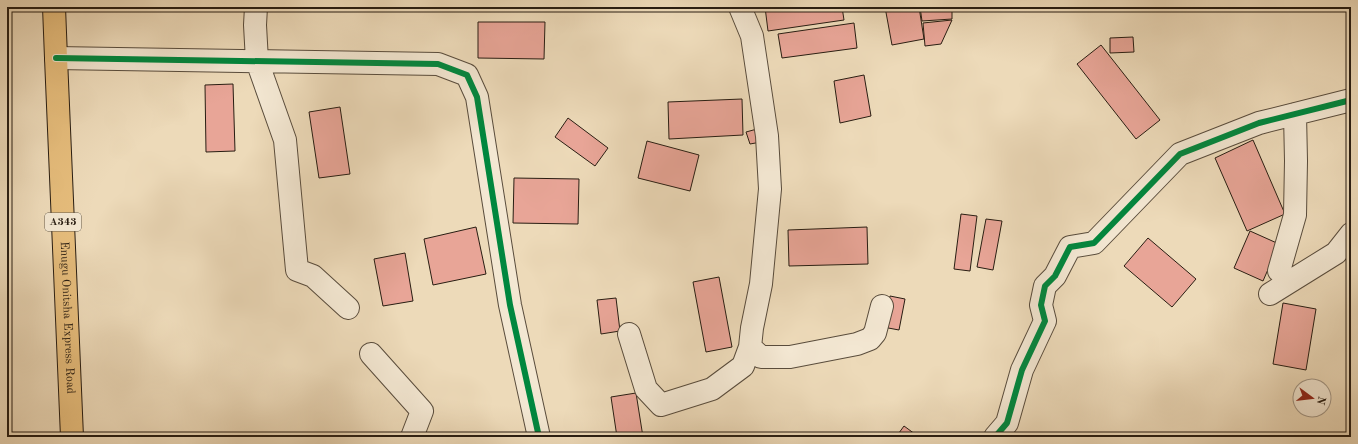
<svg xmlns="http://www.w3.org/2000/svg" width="1358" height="444" font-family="'Old Standard TT',serif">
<rect width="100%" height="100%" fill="#eddab9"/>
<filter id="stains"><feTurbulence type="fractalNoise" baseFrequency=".005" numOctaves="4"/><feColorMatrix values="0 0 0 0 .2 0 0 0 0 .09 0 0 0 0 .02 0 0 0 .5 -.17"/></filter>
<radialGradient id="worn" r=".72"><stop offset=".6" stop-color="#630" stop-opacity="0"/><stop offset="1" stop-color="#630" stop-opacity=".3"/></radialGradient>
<path fill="#e8a597" stroke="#281d12" d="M765,7H842L844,20L768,31Z
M885,7H919L924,39L892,45Z
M920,7H952V19L922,21Z
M952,20L941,44L925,46L923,23Z
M478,22H545L544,59L478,58Z
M854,23L857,48L782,58L778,34Z
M1133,37L1134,52L1110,53V38Z
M1101,45L1160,120L1136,139L1077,64Z
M864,75L871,116L840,123L834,81Z
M233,84L235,151L206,152L205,85Z
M742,99L743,135L669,139L668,102Z
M340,107L350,174L319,178L309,112Z
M568,118L608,148L595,166L555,137Z
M757,129L761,142L750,144L746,132Z
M1253,140L1285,214L1247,231L1215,158Z
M647,141L699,155L690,191L638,178Z
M514,178L579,179L578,224L513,223Z
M961,214L977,216L970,271L954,269Z
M986,219L1002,221L993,270L977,267Z
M476,227L486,274L433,285L424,239Z
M867,227L868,264L789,266L788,230Z
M1250,231L1279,244L1263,281L1234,268Z
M1148,238L1196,279L1172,307L1124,266Z
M405,253L413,301L383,306L374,259Z
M719,277L732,347L706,352L693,282Z
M890,296L905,299L899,330L883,327Z
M616,298L620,331L601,334L597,300Z
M1283,303L1316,309L1306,370L1273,364Z
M636,393L643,437H617L611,397Z
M904,426L919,437H896Z"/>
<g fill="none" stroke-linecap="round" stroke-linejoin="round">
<defs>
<path id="minor" d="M256,7L255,25L257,61L285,140L297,270L313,276L348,308
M56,58L438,64L467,75L477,97L510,305L539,437
M1279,271L1295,215L1296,161L1295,114
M1270,294L1336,253L1351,234
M629,334L646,389L661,405L712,389L743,366L750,347L752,328L761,284L770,189L767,136L752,36L740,7
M750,347L761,357H790L857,344L870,339L875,333L882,306
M371,354L422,411L412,437
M995,437L1007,423L1022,370L1045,321L1041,305L1045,286L1055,276L1070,247L1094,243L1180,154L1259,123L1351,100"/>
<g id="highway">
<path id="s1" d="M54,7L56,58L72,437"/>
</g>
</defs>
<use href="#minor" stroke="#594c3c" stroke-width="24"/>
<use href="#highway" stroke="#281d12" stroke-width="24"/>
<use href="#minor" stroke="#f3e7d2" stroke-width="22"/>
<use href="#highway" stroke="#e6bd7c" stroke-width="22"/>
<defs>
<path id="cycleway" d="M56,58L438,64L467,75L477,97L510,305L539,437
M995,437L1007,423L1022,370L1045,321L1041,305L1045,286L1055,276L1070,247L1094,243L1180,154L1259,123L1351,100"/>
</defs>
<use href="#cycleway" stroke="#f3e7d2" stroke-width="8"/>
<use href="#cycleway" stroke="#00873e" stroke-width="6"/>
</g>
<g text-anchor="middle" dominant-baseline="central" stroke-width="4" stroke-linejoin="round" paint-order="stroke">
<rect fill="#f3e7d2" stroke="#655a4c" stroke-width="1" x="45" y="213" width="36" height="18" rx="3"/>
<g font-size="11" font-weight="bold" fill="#281d12">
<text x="63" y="222">A343</text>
</g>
<g font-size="12" fill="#281d12" stroke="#f3e7d2">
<text stroke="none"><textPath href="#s1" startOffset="311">Enugu Onitsha Express Road</textPath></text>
</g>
</g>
<rect width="1358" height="444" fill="none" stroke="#eddab9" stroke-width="24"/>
<rect x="8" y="8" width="1342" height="428" fill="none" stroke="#281d12" stroke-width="2"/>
<rect x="12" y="12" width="1334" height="420" fill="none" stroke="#281d12"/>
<g transform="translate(1312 398) rotate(105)"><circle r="19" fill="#f3e7d2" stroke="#a29685"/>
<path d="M0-3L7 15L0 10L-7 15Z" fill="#8f2418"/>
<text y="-6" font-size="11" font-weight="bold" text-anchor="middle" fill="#281d12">N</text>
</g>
<rect width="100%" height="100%" filter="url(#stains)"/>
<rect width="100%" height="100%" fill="url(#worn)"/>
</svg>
